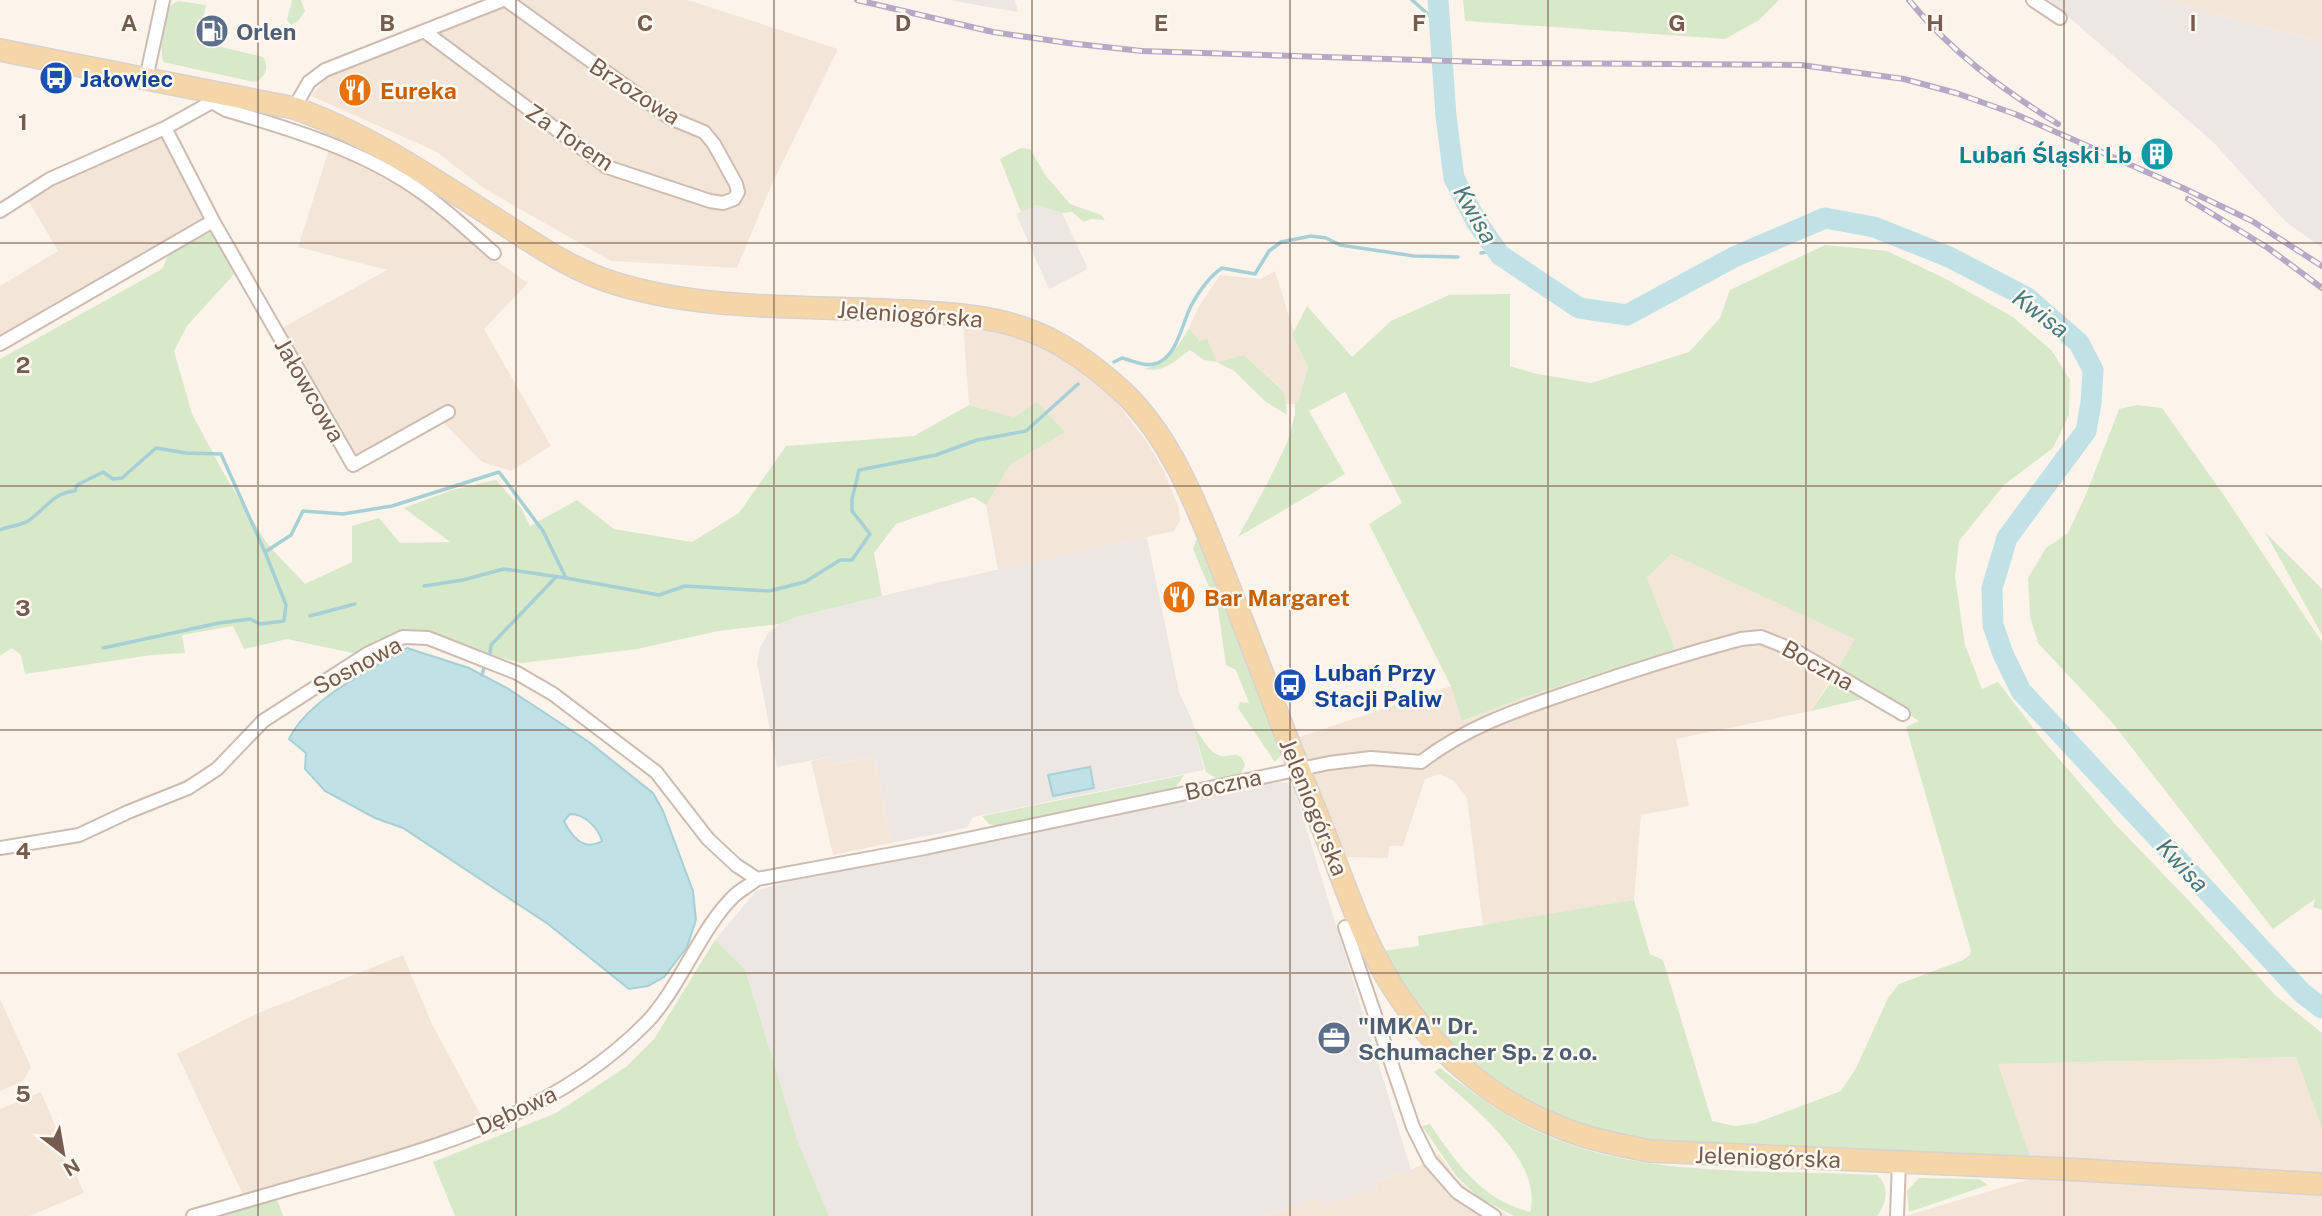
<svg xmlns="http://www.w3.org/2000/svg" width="2322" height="1216" font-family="'Public Sans',sans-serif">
<rect width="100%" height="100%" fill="#fcf4eb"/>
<path fill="#f3e6d9" d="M510,0H688L838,49L772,184L737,268L611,261L485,189L435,151L311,96L333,71Z
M2163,0H2322V42Z
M161,135L206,221L0,339V286L58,251L28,200L96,164Z
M329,149L413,194L473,244L528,283L484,329L551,446L511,471L482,462L435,414L357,456L320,402L280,329L387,270L298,247Z
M1275,271L1294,332L1292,335L1308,367L1299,398L1295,404H1286L1283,391L1275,383L1244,355L1217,362L1207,340L1200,341L1189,328L1198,308L1220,275L1261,279Z
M963,323L1033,339L1078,366L1113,398L1149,445L1164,471L1179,508L1180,520L1174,531L998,570L986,505L1011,464L1014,417L969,405Z
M1671,554L1856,639L1811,711L1676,739L1689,806L1641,815L1634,900L1483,927L1467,798L1454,781L1439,774L1425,779L1403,846H1389L1388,858L1341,857L1294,739L1451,686L1463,721L1526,697L1675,649L1647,578Z
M831,757L833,764L874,757L891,843L833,855L811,761Z
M403,955L432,1024L484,1121L401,1149L244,1197L177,1054L256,1014Z
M0,999L31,1067L23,1081L0,1091Z
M2296,1057L2322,1129V1216H1905L2037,1177L1998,1064Z
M41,1092L84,1193L30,1216H0V1109Z
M1439,1154L1456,1178L1478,1198L1509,1216H1263L1319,1199L1321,1204L1377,1188L1375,1181L1411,1170Z"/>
<path fill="#ede7e3" d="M950,0H1015L1018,12L965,3Z
M2049,0H2163L2322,42V248L2285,221L2212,141Z
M1036,205L1062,213L1087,266L1086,270L1049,289L1016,214Z
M1147,537L1179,692L1192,720L1204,770L973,817L967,828L891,843L874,757L832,764L830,757L777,767L757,663L760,647L769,632L780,624L796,617L923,586Z
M1277,782L1287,783L1294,788L1411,1170L1375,1181L1377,1188L1321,1205L1319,1199L1263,1216H829L798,1142L745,969L715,940L756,891L782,883Z"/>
<path fill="#d7e9c9" d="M292,0H301L305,11L298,21L291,25L287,20Z
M1463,0H1779L1759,20L1725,39L1465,21Z
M178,1L206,5L203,19L210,20L205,40L218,43L221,47L263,57C270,67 265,79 254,82L163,62C160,44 158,9 178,1Z
M1021,148L1030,149L1046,176L1070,204L1101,215L1105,220L1091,219L1084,222L1072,212L1062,213L1036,205L1021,212L1000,159Z
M211,232L236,272L187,326L174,351L192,414L227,479L268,545L305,584L352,562V526L379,518L400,543L450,542L404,508L452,490L496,480L521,508L530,526L577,500L614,529L692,542L739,513L786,446L914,436L969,405L1014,417L1037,402L1065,432L1011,464L986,505L973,497L896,524L874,553L882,596L796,617L780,624L718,631L637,649L522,663L492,656L428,634L357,654L287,639L244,649L233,626L182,635L185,653L151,655L25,674L21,655L12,648L0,656V359L162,269L169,254Z
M1825,245L1887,251L1944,278L2013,317L2052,351L2070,380L2069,415L2053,448L2004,485L1959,541L1955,577L1965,645L1982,689L1998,682L2041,738L2115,824L2193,905L2275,995L2322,1033V1129L2296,1057L1998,1064L2032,1162L1642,1141C1550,1127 1475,1078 1415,1007C1402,991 1393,969 1383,951L1419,946L1418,936L1634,900L1650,954L1663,960L1712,1121L1735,1126L1756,1123L1841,1091L1856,1068L1888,998L1899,984L1963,960L1970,955L1971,951L1906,727L1919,721L1837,670L1855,639L1671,554L1647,578L1675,649L1526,697L1462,721L1451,686L1369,524L1402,503L1345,392L1309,411L1345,474L1238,537L1267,484L1287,443L1295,415V404L1299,398L1308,367L1292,335L1307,306L1352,357L1391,321L1449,295L1510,294V366L1537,374L1591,383L1689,352L1720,318L1730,290Z
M1189,328L1200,341L1207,339L1217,362L1244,355L1283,391L1285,398L1287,415L1265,401L1234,371L1217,362L1204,360L1190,350C1174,361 1165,373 1145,369C1168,362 1178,347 1189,328Z
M2137,405L2162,408L2223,494L2322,642V910L2313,907L2315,899L2273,929L2111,721L2038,643L2030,616L2028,578L2046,548L2068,533L2087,492L2119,409Z
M2265,532L2322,589V635Z
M1196,540L1200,541L1282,745L1278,746L1281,755L1275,762L1238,708L1240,702L1249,703L1236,670L1226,665L1218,609L1193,549Z
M1835,676L1870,697L1811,711Z
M1193,726C1200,734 1207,749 1216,754C1228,762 1239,745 1245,765L1240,775L1219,780L1206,772Z
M1184,775L1175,789L1164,793L998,827L989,824L982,816Z
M715,940L745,969L798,1142L829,1216H455L433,1162L556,1113L627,1066L654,1039Z
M1440,1068C1478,1097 1517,1126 1563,1142C1662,1178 1773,1169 1877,1175C1890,1187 1887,1202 1877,1216H1514L1478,1197L1457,1177L1422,1126L1430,1124C1457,1164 1481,1199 1530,1212C1544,1159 1468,1104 1434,1072Z
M1919,1178L1979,1179L1988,1185L1909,1212L1907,1191Z
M277,1199L283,1216H220Z"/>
<path fill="#c0e1e5" stroke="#a6d0d6" stroke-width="2" fill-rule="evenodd" d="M407,648L469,668L507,688L589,742L653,793L663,811L693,891L696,920L687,947L664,977L648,986L629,989L548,924L403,828L375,818L325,791L305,769L306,753L289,739C308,699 370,670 407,648ZM570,814C585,814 598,828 602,841C584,852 571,836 564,821Z
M1090,767L1094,788L1053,796L1048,775Z"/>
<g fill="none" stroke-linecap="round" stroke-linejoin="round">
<path stroke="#a6d0d6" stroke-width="3.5" d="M1412,0L1440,25
M1481,253L1497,250
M1114,362L1122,358C1131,360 1145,367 1154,364C1177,359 1182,323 1191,306C1199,291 1209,277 1222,268L1255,274L1269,251L1281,242L1311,236L1326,238L1340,245L1414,256L1458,257
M0,530C8,526 20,526 28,521C45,510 53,492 75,491L77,485L103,472L113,479L122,478L156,448L186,453L221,454L265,552L291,535L303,511L343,514L392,506L499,472L543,531L566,578L659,595L685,586L769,591L805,582L840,560H852L870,534L852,511V499L859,470L936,455L977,440L1026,431L1078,384
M424,586L463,580L504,569L566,578
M310,616L355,604
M103,648L219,623L250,619L260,624L284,621L286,605L265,552
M490,653L491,645L556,577
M482,675L484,668"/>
<path stroke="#c0e1e5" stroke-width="21" d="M1438,0L1446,116L1454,178L1476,221L1500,255L1579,308L1627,315L1734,257L1825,218L1874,227L1949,257L2026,297L2079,343L2093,370L2091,403L2086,431L2007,538L1992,588L1993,625L2003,654L2021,691L2302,993L2322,1008"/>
<defs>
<path id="minor" d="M2033,0L2060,18
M424,31L607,167L710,201L723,203L734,199L738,192L736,184L714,144L704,132L670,118L506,0
M146,79L163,0
M212,102L226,110C294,130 365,151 424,194C449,212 471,233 494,253
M294,108L309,82L325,70L503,0
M0,211L50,179L165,128L212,102L218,96
M213,221L353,465L448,412
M0,344L213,221L165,128
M0,848L79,835L128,812L188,788L217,769L263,721L367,654L403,637L428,638L517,673L553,694L656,772L708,839L736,865L757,879
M1345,927L1413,1127L1430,1161L1457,1192L1494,1216
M193,1216C234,1205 275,1192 316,1181C437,1147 556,1115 647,1022C681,986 701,927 735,895C742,889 750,885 757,879L925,848L1329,763L1371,758L1421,762C1469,725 1520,709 1576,690C1631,671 1685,654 1741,639L1761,637L1796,651L1903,714
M1897,1216L1899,1162"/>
<path id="primary" d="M0,50L294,108C367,133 433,179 499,221C536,245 572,270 614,283C700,310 795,306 884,310C936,313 993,313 1041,335C1069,347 1103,373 1125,394C1174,442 1199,512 1224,574C1259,662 1290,750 1326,837C1343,880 1358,926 1381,967C1420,1038 1483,1097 1559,1127C1588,1139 1619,1145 1650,1151L2065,1169L2322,1184"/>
</defs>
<use href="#minor" stroke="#cdbcb1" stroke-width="16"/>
<use href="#primary" stroke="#d9d1ce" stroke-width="24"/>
<use href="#minor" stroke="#fff" stroke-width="12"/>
<use href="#primary" stroke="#f5d6a8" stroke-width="21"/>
<defs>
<path id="rail" d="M857,0L993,32L1068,43L1142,51L1514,63L1801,65L1904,79L1956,93L2015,114L2183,188L2252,221L2322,266
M1909,0C1950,51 2003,90 2058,124
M2188,199L2268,248L2322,288"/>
</defs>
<use href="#rail" stroke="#b7a8c6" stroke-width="6"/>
<use href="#rail" stroke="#fef8f1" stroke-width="3.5" stroke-dasharray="10" stroke-linecap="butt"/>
</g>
<path fill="none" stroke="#765b4f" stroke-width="2" stroke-opacity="0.55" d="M258,0V1216M516,0V1216M774,0V1216M1032,0V1216M1290,0V1216M1548,0V1216M1806,0V1216M2064,0V1216M0,243H2322M0,486H2322M0,730H2322M0,973H2322"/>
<defs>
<symbol id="fuel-disc" viewBox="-11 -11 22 22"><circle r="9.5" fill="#5c6f8a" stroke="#fef8f1"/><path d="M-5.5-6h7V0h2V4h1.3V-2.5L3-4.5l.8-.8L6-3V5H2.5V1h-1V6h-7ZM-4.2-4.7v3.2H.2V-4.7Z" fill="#fff"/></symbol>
<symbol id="bus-disc" viewBox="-11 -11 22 22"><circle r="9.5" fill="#1a4fb4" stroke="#fef8f1"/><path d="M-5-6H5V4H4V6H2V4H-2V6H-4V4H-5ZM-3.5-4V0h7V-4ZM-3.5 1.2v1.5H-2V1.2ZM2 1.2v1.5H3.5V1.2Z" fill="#fff"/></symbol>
<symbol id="restaurant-disc" viewBox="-11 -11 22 22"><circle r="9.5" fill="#e8710a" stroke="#fef8f1"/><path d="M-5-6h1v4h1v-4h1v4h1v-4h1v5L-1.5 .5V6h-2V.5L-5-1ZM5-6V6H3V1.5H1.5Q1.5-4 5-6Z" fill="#fff"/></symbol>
<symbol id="building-disc" viewBox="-11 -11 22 22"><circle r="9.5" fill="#0f9aa8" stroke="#fef8f1"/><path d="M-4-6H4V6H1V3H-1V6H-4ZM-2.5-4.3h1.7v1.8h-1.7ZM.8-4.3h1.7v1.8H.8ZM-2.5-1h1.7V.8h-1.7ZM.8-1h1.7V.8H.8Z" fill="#fff"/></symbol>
<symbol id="office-disc" viewBox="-11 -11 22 22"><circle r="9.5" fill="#5c6f8a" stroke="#fef8f1"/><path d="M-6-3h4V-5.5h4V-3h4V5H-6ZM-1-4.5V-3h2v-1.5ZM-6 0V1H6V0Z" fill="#fff"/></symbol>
</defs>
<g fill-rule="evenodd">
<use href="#fuel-disc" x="193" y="12" width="38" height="38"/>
<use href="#bus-disc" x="37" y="59" width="38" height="38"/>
<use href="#restaurant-disc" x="336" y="71" width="38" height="38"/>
<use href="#building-disc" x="2138" y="135" width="38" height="38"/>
<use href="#restaurant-disc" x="1160" y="578" width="38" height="38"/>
<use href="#bus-disc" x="1271" y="666" width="38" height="38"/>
<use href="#office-disc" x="1315" y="1019" width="38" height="38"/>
</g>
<g text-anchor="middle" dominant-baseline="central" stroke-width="5" stroke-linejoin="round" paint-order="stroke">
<g font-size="23" font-weight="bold" fill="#4e5e75" stroke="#fef8f1" text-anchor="start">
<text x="236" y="31">Orlen</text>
<text x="1358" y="1025">"IMKA" Dr.<tspan x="1358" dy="26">Schumacher Sp. z o.o.</tspan></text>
</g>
<g font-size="23" font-weight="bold" fill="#164399" stroke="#fef8f1" text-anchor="start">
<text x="80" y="78">Jałowiec</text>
<text x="1314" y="672">Lubań Przy<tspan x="1314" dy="26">Stacji Paliw</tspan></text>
</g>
<g font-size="23" font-weight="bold" fill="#c56008" stroke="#fef8f1" text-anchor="start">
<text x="380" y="90">Eureka</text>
<text x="1204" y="597">Bar Margaret</text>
</g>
<g font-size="23" fill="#765b4f" stroke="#fef8f1">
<text transform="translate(635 91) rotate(33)">Brzozowa</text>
<text transform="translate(570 137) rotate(34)">Za Torem</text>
<text transform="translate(910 314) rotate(4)">Jeleniogórska</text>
<text transform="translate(310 390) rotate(60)">Jałowcowa</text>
<text transform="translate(357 665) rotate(-28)">Sosnowa</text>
<text transform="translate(1818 665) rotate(29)">Boczna</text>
<text transform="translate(1223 784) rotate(-12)">Boczna</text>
<text transform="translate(1314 807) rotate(68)">Jeleniogórska</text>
<text transform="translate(516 1110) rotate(-25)">Dębowa</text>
<text transform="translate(1768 1157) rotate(2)">Jeleniogórska</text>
</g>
<g font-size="23" font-weight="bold" fill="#0d838f" stroke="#fef8f1" text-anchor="end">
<text x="2132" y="154">Lubań Śląski Lb</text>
</g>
<g font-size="24" font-style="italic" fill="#467980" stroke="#fef8f1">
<text transform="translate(1476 214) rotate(60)">Kwisa</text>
<text transform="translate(2041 313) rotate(37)">Kwisa</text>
<text transform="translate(2183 865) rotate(47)">Kwisa</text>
</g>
</g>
<g font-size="23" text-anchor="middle" font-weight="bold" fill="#765b4f" stroke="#fef8f1" stroke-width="5" stroke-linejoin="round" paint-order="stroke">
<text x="129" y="31">A</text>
<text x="387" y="31">B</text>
<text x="645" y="31">C</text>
<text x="903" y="31">D</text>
<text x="1161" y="31">E</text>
<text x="1419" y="31">F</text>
<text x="1677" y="31">G</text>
<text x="1935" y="31">H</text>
<text x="2193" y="31">I</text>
<text x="23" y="130">1</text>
<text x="23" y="373">2</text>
<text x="23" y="616">3</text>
<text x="23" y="859">4</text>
<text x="23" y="1102">5</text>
</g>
<g transform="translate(63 1153) rotate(149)" stroke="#fef8f1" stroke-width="5" paint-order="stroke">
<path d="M0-5L12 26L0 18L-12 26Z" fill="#765b4f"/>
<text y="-10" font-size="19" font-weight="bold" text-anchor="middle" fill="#765b4f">N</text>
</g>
</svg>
